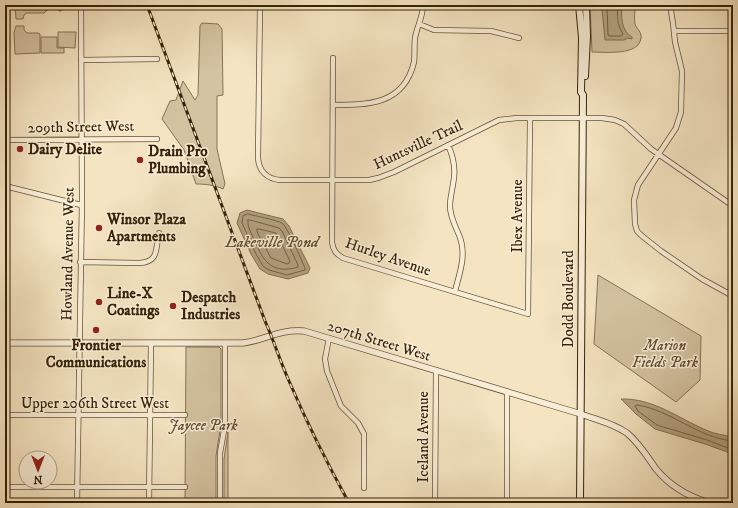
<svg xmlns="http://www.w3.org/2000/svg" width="738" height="508" font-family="'IM FELL DW Pica',serif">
<rect width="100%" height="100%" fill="#f4e4c1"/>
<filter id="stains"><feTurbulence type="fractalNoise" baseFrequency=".005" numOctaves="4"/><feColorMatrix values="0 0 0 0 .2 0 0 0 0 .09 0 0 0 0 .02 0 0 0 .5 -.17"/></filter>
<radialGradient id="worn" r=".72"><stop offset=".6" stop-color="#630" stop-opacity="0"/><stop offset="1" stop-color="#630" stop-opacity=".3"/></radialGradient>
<path fill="#d4c3a1" stroke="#857254" d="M15,5H63L61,11H59L56,7L52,6L44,13H27L24,15L23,19H16Z
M590,5H635C635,11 634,18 635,24C636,28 642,32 641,38C639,56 605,52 592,52Z
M202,23L218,24L222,29L223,95L217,96V149L225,184L223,189C215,185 205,184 196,184L184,150L162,119L170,101L176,100L183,81L195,100L198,95L200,26Z
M16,26H24V30L27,33H38L40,34V53L15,54L14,33Z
M58,32H76L75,48L58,47Z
M41,37H57V48H64V53H41Z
M598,275L701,336L700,380L676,402L594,344Z
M186,347H219L221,349V424L216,456V503H185Z
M228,432V503H224V459Z"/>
<path fill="#b3a281" stroke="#816f50" d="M606,5H622C621,16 621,31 632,37V39L628,38L624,40H605L602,9Z
M247,210L283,219L289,226L310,268L308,273L288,279L268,274L260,269L251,254L237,223L240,213Z
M621,399C653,398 678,418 706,430C714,434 724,435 733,437V454L705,444L655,429L636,414Z"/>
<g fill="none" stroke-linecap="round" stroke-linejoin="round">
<path stroke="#746244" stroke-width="1" d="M607,5L608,35L610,36H621L623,34C617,25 617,16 618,5
M248,214C256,216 276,220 282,223C288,228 301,259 305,268V270L287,275L269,270L263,266L255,252L242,223L243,216Z
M248,220H250L279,228L282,231L298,265V267C289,270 276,271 268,263C262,258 258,248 255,241C252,235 247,227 248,220Z
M257,229H259L276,233L290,261L289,263L287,264L271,258L258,234Z
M733,441C698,438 671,410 637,405L635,406L638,411L657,425L707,440L733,450"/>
<defs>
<path id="minor" d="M260,5L258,158C259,171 267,179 280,180H369L378,178L394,172L499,120L517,118H602L615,120L624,124L651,149L733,206
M670,5L673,23L675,42L682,71L681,112L676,128L638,185L634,200L635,224L637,231L642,236L661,251L702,279L733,296
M419,24L434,30L491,31L519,38
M674,31H733
M333,58L332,242C333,250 336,254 343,258L528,314L530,118
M81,60L157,59
M333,105C368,105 404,105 414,62C415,54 414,46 415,38C417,26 423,17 423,5
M5,140L157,139
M448,145C454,158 456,171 453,184C452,192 450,198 450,206C450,217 455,225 459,235C467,254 460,272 455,291
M5,186L81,205
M729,203L733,197
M80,262L139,263C160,262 155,248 159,233
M329,338L325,359L327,371L341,406L358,423L364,434V488
M5,415H185
M5,487H185
M77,503L82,201L81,5
M149,503L151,343
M220,503V453L225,425V343
M435,503L436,370
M507,503V392"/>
<path id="tertiary" d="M5,234L7,5
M5,343H243C266,340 279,329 304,331L581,414C597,420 613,423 627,433C639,443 647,456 656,469C670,486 689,497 710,503"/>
<path id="secondary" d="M579,5L582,38L581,92L583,95L580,503
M585,76L587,36L586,5"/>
</defs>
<use href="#minor" stroke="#665235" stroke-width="6"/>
<use href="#tertiary" stroke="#665235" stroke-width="7"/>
<use href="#secondary" stroke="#362206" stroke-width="8"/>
<use href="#minor" stroke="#f8edd7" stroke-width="4.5"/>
<use href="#tertiary" stroke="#f8edd7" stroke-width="5.5"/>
<use href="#secondary" stroke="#f8edd7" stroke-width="6"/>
<defs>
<path id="rail" d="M147,5L265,321C274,341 280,361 289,381C307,423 327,463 349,503"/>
</defs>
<use href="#rail" stroke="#362206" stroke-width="3"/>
<use href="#rail" stroke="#f8edd7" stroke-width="1.5" stroke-dasharray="4.5" stroke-linecap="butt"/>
</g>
<g fill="#8f2418" stroke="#f8edd7" stroke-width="1.5">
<circle cx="20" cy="149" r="4"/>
<circle cx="140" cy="160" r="4"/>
<circle cx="99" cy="228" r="4"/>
<circle cx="99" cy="302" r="4"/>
<circle cx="173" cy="306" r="4"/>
<circle cx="96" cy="330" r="4"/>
</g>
<g text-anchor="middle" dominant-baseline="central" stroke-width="3" stroke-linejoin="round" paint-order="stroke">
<g font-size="15" fill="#362206" stroke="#f8edd7">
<text transform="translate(81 127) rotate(-1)">209th Street West</text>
<text transform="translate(418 145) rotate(-25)">Huntsville Trail</text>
<text transform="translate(517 216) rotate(-90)">Ibex Avenue</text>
<text transform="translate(68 254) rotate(-89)">Howland Avenue West</text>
<text transform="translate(388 257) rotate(19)">Hurley Avenue</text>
<text transform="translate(568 299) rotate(-90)">Dodd Boulevard</text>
<text transform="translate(379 341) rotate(17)">207th Street West</text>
<text x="95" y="403">Upper 206th Street West</text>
<text transform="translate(423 437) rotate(-90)">Iceland Avenue</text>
</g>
<g font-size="15" font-weight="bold" fill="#362206" stroke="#f8edd7" text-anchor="start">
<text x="28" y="149">Dairy Delite</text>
<text x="148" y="151">Drain Pro<tspan x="148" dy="17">Plumbing</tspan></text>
<text x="107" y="219">Winsor Plaza<tspan x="107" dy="17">Apartments</tspan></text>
<text x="107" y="293">Line-X<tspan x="107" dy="17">Coatings</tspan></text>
<text x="181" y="297">Despatch<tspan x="181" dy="17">Industries</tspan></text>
<text x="96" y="345" text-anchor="middle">Frontier<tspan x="96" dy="17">Communications</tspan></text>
</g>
<g font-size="15" font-style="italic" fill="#5e4a2d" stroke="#f8edd7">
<text x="665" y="345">Marion<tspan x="665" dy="17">Fields Park</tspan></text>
<text x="203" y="425">Jaycee Park</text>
</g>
<g font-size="16" font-style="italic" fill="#624f31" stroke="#f8edd7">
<text x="272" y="242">Lakeville Pond</text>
</g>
</g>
<rect width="738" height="508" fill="none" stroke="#f4e4c1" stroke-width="20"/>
<rect x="6" y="6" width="726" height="496" fill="none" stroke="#362206" stroke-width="2"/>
<rect x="10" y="10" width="718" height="488" fill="none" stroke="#362206"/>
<g transform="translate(38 470) rotate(180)"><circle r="19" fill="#f8edd7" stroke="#aa9c83"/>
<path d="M0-3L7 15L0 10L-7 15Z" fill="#8f2418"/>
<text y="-6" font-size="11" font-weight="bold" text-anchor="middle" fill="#362206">N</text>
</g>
<rect width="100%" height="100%" filter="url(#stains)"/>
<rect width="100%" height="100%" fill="url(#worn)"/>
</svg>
